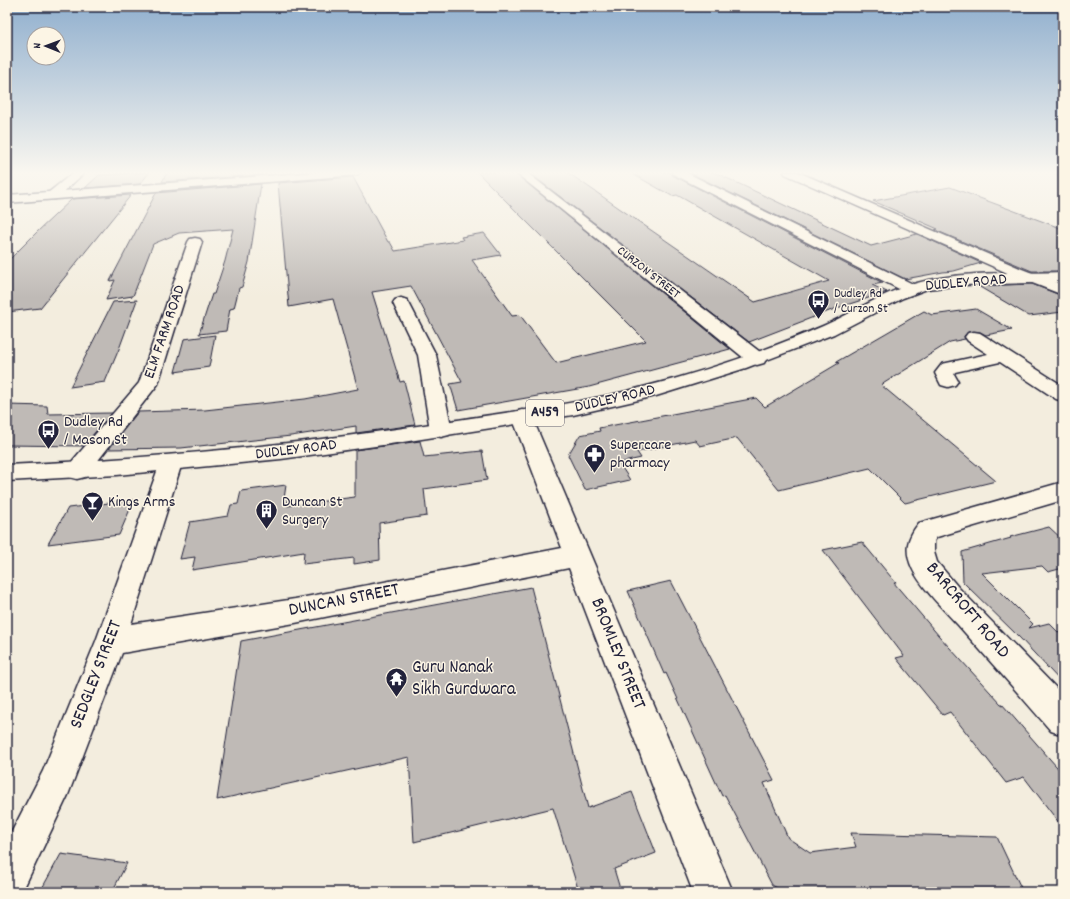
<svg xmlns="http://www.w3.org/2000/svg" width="1070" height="899" font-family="Dekko,sans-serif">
<rect width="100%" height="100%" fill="#f3edde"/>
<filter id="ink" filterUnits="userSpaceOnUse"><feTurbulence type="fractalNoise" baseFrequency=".025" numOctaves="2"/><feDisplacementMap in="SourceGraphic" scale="8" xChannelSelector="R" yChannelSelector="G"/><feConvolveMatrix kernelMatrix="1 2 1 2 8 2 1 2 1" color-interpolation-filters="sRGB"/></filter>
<g filter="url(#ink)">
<path fill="#bfbab6" stroke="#22223b" d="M150,172L140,184L85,188L99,175Z
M167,172H263L262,175L162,182Z
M477,172H514L730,349L589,387L458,410L450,384L462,382L411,286L372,292L400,382L404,381L415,425L356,433V426L291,436L181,448L109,449L138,412L205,410L305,399L358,389L333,299L289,307L278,183L353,177L388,242H390L395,251L463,240L461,237L484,233L501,255L472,260L512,316L520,315L556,363L646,341Z
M528,172H567L755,302L829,281L677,195L672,196L629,172H671L672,175L883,283L872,285L887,292L837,308L749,342Z
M688,172H714L871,246L917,234L981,263L954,271L943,272L905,279Z
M261,184L249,262L242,287L239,288L234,308L230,309L226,331L199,334L212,294H214L225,261L233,229L179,233L153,244L133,296L106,300L115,280L110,281L156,193Z
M950,187L1063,229V271H1032L935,230L938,229L873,201Z
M131,195L40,308L7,312V262L37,232L72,199Z
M1032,284L1063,296V312L1029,316L978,286Z
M137,300L119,349L105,382L70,387L113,302Z
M976,309L1012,330L986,335L980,332H968L964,336L965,339L950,342L881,385L996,481L905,503L870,468L779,490L737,438L700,446L695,440L637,452L641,458L619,463L630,480L585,490L568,455L580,435L600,431L599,428L756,398L765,407L839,363L836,362L924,311L932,315Z
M215,335L209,367L175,372L184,339Z
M7,405L47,406L48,414L112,413L83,446L7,445Z
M420,441L424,457L482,451L487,480L424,489L427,516L379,523L380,560L354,564V558L303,564L304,552L192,570L195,557L180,559L190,522L228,516L231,505L238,504L241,491L286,485L284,499L288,498L287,506L355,497V450Z
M134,500L119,535L48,544L68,508Z
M1049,527L1063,540V568L1048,572L1042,566L982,573L1033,624L1029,628L1049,623L1063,637V684L1020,638L963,582L962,552L1011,538L1010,537Z
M862,542L896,583H894L939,636L1001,704H1002L1063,774V828L1024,777L1006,783L950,712L943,715L896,658L904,656L823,550Z
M671,581L774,780L764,783L788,838L810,853L856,847L851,833L997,837L1023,892H784L772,885L725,795L722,796L666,673L664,674L628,591Z
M531,587L588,808L632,792L656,853L614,869L621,892H579L553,808L414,842L409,757L217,800L241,641Z
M61,854L127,863L112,892H40Z"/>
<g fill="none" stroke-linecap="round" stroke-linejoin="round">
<defs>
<path id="minor" d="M74,172H85L56,199H48L46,196L48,193Z
M515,172H526L764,355L766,359L764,363L757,365L750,363Z
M672,172H685L917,286L919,289L917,292L911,294L905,292L673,174Z
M784,172H798L1022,269L1063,285V295L1012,275L785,174Z
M1057,172H1063V175L1058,174Z
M195,238L200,239L202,242L158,384L85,477L77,479L69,477L66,471L69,465L139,383L188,242L190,239Z
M401,298L407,300L409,303L436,355L452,430L449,435L441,437L433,435L430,430L418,355L393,303L395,300Z
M974,332L980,333L1063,386V401L1056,399L1000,362L955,372L954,374L958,381L955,385L948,387L941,385L935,373L942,364L988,354L968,341L965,337L968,333Z
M522,410L529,412L532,417L733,892H693L569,568L295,623L122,653L68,795L22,892H7V841L43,771L96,641L160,463L163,458L171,455L179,458L182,463L131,624L295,599L562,548L512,417L515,412Z
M1063,482V500L937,537L934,541V552L937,562L958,587L1063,695V735L1051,731C1020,695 989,660 958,625C944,610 920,586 912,568C904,550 907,538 919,523Z"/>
<path id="primary" d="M1063,272V282L962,285L927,289L903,298L834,334L746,368L656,396L573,415L390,444L281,459L117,475L7,481V465C156,459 303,444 451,421C515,411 580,404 643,387C704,372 765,351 823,326C855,312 883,292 917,283C963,270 1015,274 1063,272Z"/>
<path id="trunk" d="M317,172H361L356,175L7,203V195Z"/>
</defs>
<use href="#minor" stroke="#22223b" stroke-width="3"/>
<use href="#primary" stroke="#22223b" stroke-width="3"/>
<use href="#trunk" stroke="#22223b" stroke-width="3"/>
<use href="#minor" fill="#fcf5e5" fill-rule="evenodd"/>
<use href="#primary" fill="#fcf5e5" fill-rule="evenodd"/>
<use href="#trunk" fill="#fcf5e5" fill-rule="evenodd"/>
</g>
</g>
<linearGradient id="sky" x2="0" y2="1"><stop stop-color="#90afce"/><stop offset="0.58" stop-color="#faf7f0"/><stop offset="1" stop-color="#faf7f0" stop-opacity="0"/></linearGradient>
<rect width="1070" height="298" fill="url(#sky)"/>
<defs>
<symbol id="bus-pin" viewBox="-11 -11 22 30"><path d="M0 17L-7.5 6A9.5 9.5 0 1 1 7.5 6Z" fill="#22223b" stroke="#fcf5e5"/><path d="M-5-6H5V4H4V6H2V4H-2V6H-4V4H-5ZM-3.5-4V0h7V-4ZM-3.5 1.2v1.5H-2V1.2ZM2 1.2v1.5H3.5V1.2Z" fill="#fff"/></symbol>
<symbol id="pharmacy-pin" viewBox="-11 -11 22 30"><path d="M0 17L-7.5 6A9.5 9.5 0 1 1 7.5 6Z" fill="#22223b" stroke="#fcf5e5"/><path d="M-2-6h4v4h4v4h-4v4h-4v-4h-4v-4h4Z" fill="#fff"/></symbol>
<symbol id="bar-pin" viewBox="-11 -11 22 30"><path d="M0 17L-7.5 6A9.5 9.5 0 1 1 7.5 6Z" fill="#22223b" stroke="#fcf5e5"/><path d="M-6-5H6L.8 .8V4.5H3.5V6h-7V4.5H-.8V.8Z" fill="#fff"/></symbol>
<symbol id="building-pin" viewBox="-11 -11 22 30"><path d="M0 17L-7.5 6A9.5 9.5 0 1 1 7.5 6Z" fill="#22223b" stroke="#fcf5e5"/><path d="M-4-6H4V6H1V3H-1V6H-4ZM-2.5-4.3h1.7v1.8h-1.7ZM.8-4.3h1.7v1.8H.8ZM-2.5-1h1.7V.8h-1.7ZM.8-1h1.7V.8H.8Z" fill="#fff"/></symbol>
<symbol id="temple-pin" viewBox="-11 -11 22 30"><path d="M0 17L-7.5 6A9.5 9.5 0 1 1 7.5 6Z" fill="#22223b" stroke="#fcf5e5"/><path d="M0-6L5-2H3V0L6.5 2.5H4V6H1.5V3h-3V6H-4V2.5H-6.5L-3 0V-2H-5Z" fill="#fff"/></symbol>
</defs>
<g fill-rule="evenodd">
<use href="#bus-pin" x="806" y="288" width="25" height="34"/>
<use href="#bus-pin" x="36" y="418" width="25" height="34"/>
<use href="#pharmacy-pin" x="582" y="442" width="25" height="34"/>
<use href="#bar-pin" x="80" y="490" width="25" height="34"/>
<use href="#building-pin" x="254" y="498" width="25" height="34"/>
<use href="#temple-pin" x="384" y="666" width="25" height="34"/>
</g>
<g text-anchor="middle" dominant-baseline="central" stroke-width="3" stroke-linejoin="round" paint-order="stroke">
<g font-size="13" fill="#22223b" stroke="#fcf5e5">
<text transform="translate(648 273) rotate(38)">CURZON STREET</text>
</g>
<g font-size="13" fill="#22223b" stroke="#fcf5e5" text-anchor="start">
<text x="834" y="294">Dudley Rd<tspan x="834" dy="15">/ Curzon St</tspan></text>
</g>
<rect fill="#fcf5e5" stroke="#63616e" stroke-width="1" x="526" y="400" width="38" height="26" rx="3"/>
<g font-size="15" font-weight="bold" fill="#22223b">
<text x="545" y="413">A459</text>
</g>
<g font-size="16" fill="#22223b" stroke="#fcf5e5">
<text transform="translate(966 283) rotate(-5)">DUDLEY ROAD</text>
<text transform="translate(165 332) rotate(-71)">ELM FARM ROAD</text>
<text transform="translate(615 399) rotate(-13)">DUDLEY ROAD</text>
<text transform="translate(296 450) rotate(-7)">DUDLEY ROAD</text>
</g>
<g font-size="16" fill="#22223b" stroke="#fcf5e5" text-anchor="start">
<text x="64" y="422">Dudley Rd<tspan x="64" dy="18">/ Mason St</tspan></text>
<text x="610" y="445">Supercare<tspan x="610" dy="18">pharmacy</tspan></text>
<text x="108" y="502">Kings Arms</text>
<text x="282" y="502">Duncan St<tspan x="282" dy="18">Surgery</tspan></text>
</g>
<g font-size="19" fill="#22223b" stroke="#fcf5e5">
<text transform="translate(344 601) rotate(-11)">DUNCAN STREET</text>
<text transform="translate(967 611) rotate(50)">BARCROFT ROAD</text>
<text transform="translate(617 654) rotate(68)">BROMLEY STREET</text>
<text transform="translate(97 675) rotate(-69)">SEDGLEY STREET</text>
</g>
<g font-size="19" fill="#22223b" stroke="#fcf5e5" text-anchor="start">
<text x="412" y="668">Guru Nanak<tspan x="412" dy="22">Sikh Gurdwara</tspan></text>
</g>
</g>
<rect width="1070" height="899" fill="none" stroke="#fcf5e5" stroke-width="24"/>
<rect x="12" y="12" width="1046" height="875" fill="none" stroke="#22223b" stroke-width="1.5" filter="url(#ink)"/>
<g transform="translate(46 46) rotate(271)"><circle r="19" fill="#fcf5e5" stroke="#a5a1a1"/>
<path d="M0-3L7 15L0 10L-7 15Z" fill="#22223b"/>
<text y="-6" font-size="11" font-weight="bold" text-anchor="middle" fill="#22223b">N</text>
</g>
</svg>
